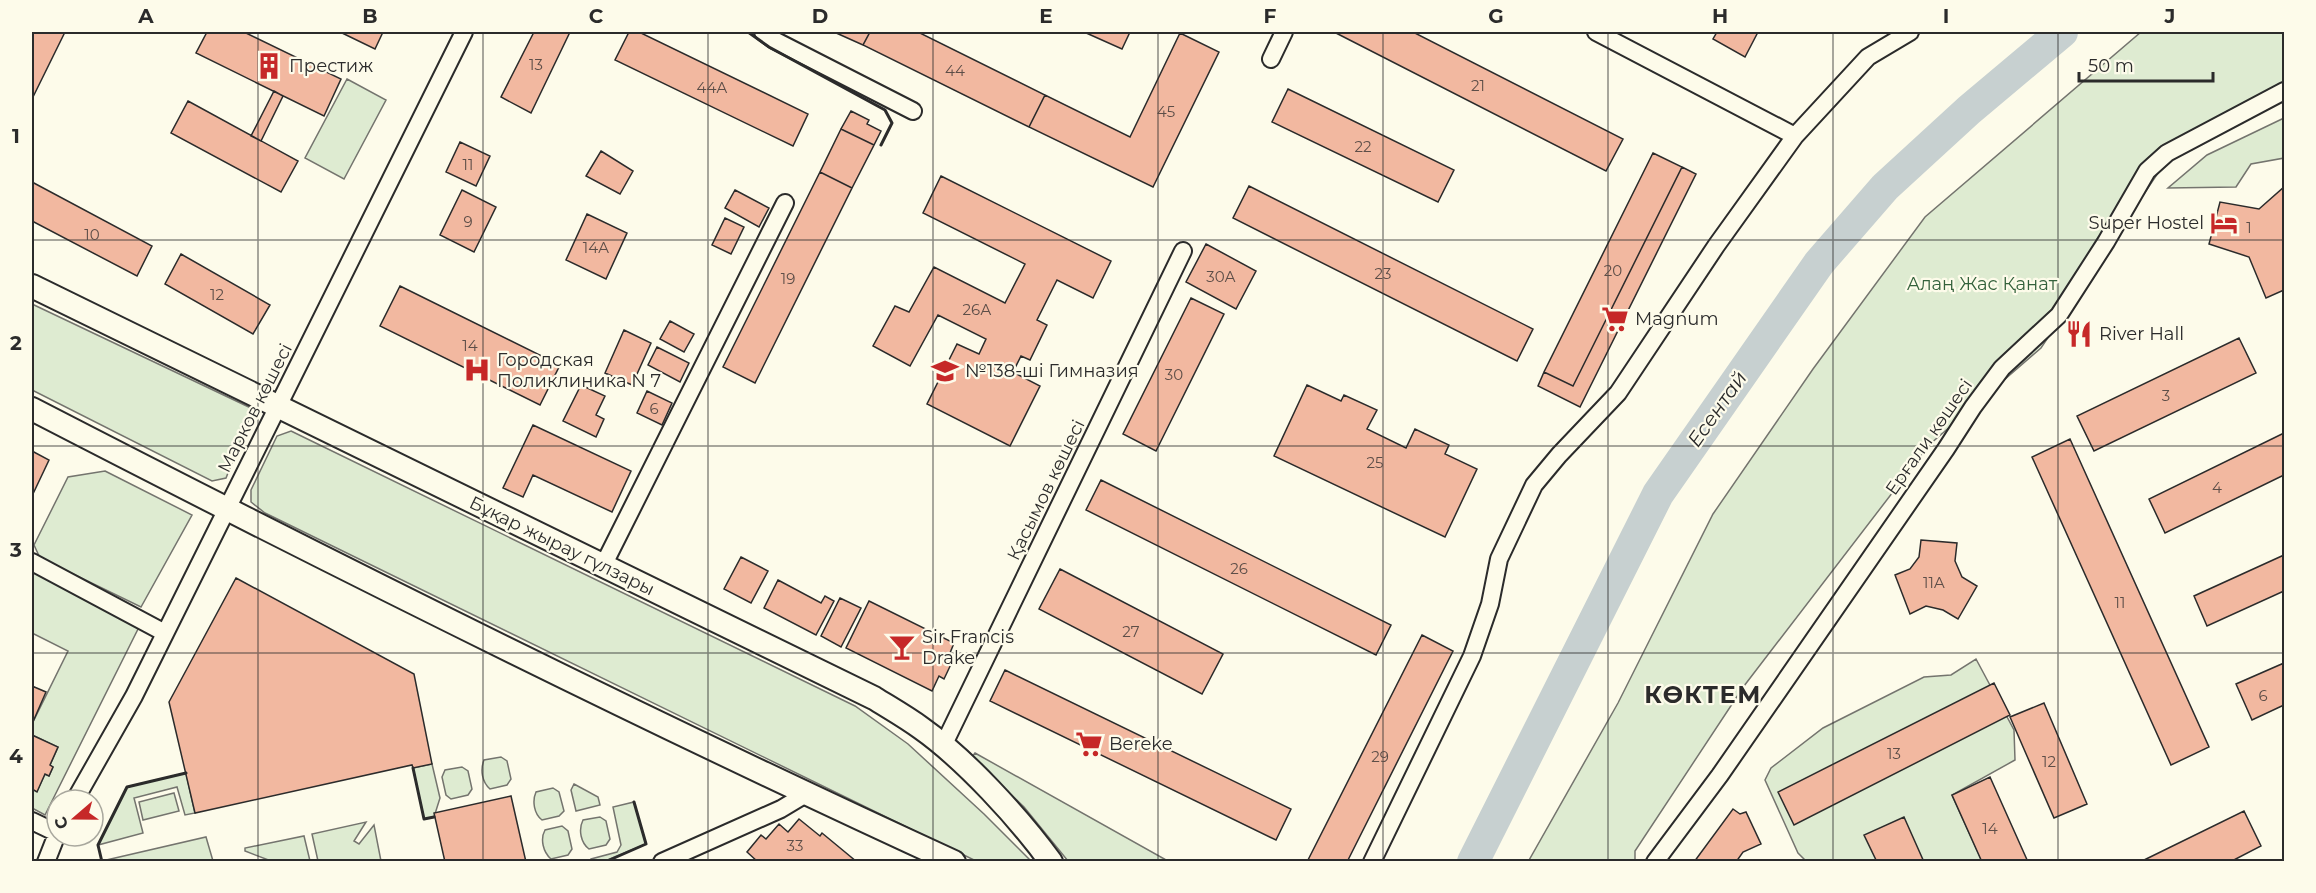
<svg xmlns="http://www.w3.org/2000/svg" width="2316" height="893" font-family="Montserrat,sans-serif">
<rect width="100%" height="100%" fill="#fdfbea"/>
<path fill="#deebd1" stroke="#74746e" stroke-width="1.5" d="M2141,32H2284V84L2182,137L2041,348L1929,445L1744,686L1635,851V861L1528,862L1618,703L1713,514L1813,369L1925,217Z
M347,79L386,100L344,179L305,158Z
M2284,118V158L2251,164L2236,187L2168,188L2207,155Z
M32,304L253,409L226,478L212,481L32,390Z
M291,431L855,706L908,744L984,814L1031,861H976L265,513L251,502V490L277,436Z
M105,471L192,515L141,607L40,558L34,545L68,477Z
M32,570L140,625L45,815L32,808V789L37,791L45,774L49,776L53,767L50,765L58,747L32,735V724L68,651L32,633Z
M1976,659L2014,730L2015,760L1952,795L1982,861H1806L1798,853L1765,780L1771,768L1823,728L1924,677L1951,675Z
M975,753L1168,861H1068L1024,807L972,757Z
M501,757L507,761L511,779L507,785L490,789C482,782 480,770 484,760Z
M432,764L440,798L434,817L424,819L413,768Z
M462,767L468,771L472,789L468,795L451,799L446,795L442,777L445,770Z
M186,773L195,813L185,815L177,787L134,798L143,833L98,845L127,787Z
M574,784L598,797L600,805L576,811L571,790Z
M553,788L559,792L564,811L559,816L542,820C534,814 532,801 536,792Z
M174,793L179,811L143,820L139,802Z
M634,802L646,844L605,861H589L591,859L617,852L621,845L613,807Z
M600,817L606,821L610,839L606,845L589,849C581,843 578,830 583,820Z
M366,822L354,841L359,844L374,825L381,861H318L312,834Z
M562,826L568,831L572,849L568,855L551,859C543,852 540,839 545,830Z
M304,836L310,861H271L245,851V848Z
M206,837L213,861H102Z"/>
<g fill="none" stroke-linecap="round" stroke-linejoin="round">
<path stroke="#c7d0d0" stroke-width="32" d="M1473,862L1658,494L1819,263L1885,187L1969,110L2062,32"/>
</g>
<path fill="#f2b8a0" stroke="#2b2b2b" stroke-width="1.5" d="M32,32H65L32,99Z
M207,32H244L341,79L324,116L196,53Z
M340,32H383L375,49Z
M534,32H570L531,113L501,97Z
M629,32H639L808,114L793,146L615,60Z
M834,32H870L863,45Z
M870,32H918L1045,95L1029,127L863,45Z
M1084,32H1130L1122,49Z
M1334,32H1413L1623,139L1606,171Z
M1717,32H1758L1745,57L1713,39Z
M1180,33L1219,52L1153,187L1029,127L1045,95L1130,137Z
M1288,89L1454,170L1438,202L1272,122Z
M274,91L283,96L261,141L251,136Z
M188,101L298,161L281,192L171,133Z
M851,111L869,120L867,124L881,131L874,145L841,129Z
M841,129L874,145L852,188L820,172Z
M460,142L490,156L476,186L446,172Z
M601,151L633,171L620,194L586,176Z
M1653,153L1682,167L1573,386L1544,372Z
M1682,167L1696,174L1580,407L1538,386L1544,372L1573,386Z
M820,172L852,188L755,383L723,367Z
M941,176L1111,261L1093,298L1057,280L1037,320L1047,325L1030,360L1021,356L1013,372L1040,386L1010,446L927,404L957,344L979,354L986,339L938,315L910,366L873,346L895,306L909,312L934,267L1005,303L1025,264L923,213Z
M32,182L152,246L137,276L32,221Z
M1249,186L1533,329L1517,361L1233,218Z
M2284,187V290L2266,298L2249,257L2209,244L2220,202L2259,209Z
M462,190L496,207L474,252L440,235Z
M735,190L769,208L759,227L725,208Z
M587,214L627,233L606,279L566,260Z
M725,218L744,227L731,254L712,245Z
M1206,244L1256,271L1236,309L1186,282Z
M181,254L270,305L253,334L165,284Z
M400,286L560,365L540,405L380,326Z
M1191,298L1224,314L1156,451L1123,434Z
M670,321L694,334L684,352L660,339Z
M624,330L651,343L632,385L605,373Z
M2239,338L2256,373L2094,451L2077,416Z
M657,347L689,363L680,382L648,365Z
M581,385L605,396L596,415L604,419L596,437L563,421Z
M1307,385L1341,401L1344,395L1377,410L1367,429L1406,448L1415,429L1449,445L1445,454L1477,469L1445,537L1274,456Z
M647,391L672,403L662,425L637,413Z
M533,425L631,471L612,512L533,475L523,497L503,488Z
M2284,433V475L2165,533L2149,499Z
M2070,439L2209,747L2171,765L2032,457Z
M32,451L49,460L32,496Z
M1101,480L1391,625L1376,655L1086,510Z
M1921,540L1957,543L1955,561L1962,577L1977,586L1958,619L1943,610L1926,606L1910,614L1895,575L1910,569L1919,557Z
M2284,555V591L2207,626L2194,596Z
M741,557L768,571L751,603L724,589Z
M1060,569L1223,654L1202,694L1039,609Z
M236,578L414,674L432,764L413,768L412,765L195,813L169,702Z
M778,580L821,603L825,596L834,601L816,635L764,608Z
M840,598L861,608L841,647L821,636Z
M869,601L954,643L948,658L953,660L944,679L939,676L932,691L846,648Z
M1422,635L1453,651L1347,862H1311L1308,860Z
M2284,663V705L2252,720L2236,684Z
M1005,670L1291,809L1276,840L990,701Z
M1994,683L2010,715L1794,825L1778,792Z
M32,686L46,692L32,724Z
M2044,703L2087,804L2054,818L2010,717Z
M32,735L58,747L50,765L53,767L49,776L45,774L37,792L32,789Z
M1990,777L2028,862H1982L1952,795Z
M511,796L526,862H445L434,813Z
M1733,809L1740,814L1746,812L1761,844L1743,852L1736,862H1694Z
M2244,811L2261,846L2230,862H2140Z
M1904,817L1924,862H1877L1864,835Z
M799,819L820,836L822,833L857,862H758L747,852L761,835L766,839L779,824L788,832Z"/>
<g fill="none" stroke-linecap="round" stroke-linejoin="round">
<defs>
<path id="street" d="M763,32L774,40L913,111
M1596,32L1795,136
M1271,59L1284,32
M32,562L165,633
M603,566L785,203
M943,746L1183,251
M75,800L134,696L464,32
M32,821L57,833
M46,862L57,834
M662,862L781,809L806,794
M1372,862L1472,656L1490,604L1499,559L1534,485L1559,455L1618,393L1716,246L1795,136L1868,57L1910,32
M1655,862L1720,775L1946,449L1973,407L2002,368L2059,315L2106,242L2147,171L2167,153L2284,91"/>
<path id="secondary" d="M32,286L874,698C890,708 906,717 921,728C965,759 1019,818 1051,862
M32,409C336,566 642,719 954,862"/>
</defs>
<use href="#street" stroke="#2b2b2b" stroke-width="20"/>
<use href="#secondary" stroke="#2b2b2b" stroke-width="26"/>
<use href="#street" stroke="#fdfbea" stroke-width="16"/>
<use href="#secondary" stroke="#fdfbea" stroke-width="22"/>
<path stroke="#2b2b2b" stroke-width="3" d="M748,32L769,47L885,110L892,123L881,145
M413,768L424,819L434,817
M102,862L98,845L127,787L186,773
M605,862L646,844L634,802"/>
</g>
<path fill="none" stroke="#2b2b2b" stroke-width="1.5" stroke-opacity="0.55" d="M258,32V862M483,32V862M708,32V862M933,32V862M1158,32V862M1383,32V862M1608,32V862M1833,32V862M2058,32V862M32,240H2284M32,446H2284M32,653H2284"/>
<defs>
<symbol id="building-bare" viewBox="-9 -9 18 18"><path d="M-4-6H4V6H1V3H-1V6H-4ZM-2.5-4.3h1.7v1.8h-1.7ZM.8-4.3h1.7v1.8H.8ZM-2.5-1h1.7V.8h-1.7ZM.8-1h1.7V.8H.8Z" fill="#c62828" stroke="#fdfbea" stroke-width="2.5" paint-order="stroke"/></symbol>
<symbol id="hotel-bare" viewBox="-9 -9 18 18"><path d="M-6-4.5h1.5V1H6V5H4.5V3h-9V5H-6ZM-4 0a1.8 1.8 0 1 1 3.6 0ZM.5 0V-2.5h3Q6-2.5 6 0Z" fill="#c62828" stroke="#fdfbea" stroke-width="2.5" paint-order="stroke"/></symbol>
<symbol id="supermarket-bare" viewBox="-9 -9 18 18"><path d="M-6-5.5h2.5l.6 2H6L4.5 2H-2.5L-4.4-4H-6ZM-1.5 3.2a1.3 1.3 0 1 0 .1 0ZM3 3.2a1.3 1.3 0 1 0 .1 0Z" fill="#c62828" stroke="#fdfbea" stroke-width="2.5" paint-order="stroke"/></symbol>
<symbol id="restaurant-bare" viewBox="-9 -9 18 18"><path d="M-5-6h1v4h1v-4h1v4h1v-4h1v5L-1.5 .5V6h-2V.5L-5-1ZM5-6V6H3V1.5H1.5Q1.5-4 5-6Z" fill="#c62828" stroke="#fdfbea" stroke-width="2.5" paint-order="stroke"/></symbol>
<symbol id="hospital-bare" viewBox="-9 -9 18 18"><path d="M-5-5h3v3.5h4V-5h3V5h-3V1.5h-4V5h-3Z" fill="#c62828" stroke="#fdfbea" stroke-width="2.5" paint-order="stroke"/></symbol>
<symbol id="school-bare" viewBox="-9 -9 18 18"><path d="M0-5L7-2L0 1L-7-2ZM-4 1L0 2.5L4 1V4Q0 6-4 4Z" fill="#c62828" stroke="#fdfbea" stroke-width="2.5" paint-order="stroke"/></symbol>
<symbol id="bar-bare" viewBox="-9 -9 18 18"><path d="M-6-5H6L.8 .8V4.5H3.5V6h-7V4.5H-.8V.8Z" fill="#c62828" stroke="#fdfbea" stroke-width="2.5" paint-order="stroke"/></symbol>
</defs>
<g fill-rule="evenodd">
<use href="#building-bare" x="250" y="47" width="38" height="38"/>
<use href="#hotel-bare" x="2205" y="204" width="38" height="38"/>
<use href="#supermarket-bare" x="1596" y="300" width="38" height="38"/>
<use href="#restaurant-bare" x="2060" y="315" width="38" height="38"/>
<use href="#hospital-bare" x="458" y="351" width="38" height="38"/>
<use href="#school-bare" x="926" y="352" width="38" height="38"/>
<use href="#bar-bare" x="883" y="628" width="38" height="38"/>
<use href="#supermarket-bare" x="1070" y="725" width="38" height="38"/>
</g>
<g text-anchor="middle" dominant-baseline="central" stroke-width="4.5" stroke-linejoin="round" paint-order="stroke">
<g font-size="15" fill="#5d4e48">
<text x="536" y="64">13</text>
<text x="955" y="70">44</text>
<text x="1478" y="85">21</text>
<text x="712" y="87">44А</text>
<text x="1166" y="111">45</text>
<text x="1363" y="146">22</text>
<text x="468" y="164">11</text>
<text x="468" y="221">9</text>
<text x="2249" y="227">1</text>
<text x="92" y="234">10</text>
<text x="596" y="247">14А</text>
<text x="1613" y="270">20</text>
<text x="1383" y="273">23</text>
<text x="1221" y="276">30А</text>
<text x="788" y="278">19</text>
<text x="217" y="294">12</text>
<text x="977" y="309">26А</text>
<text x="470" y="345">14</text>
<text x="1174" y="374">30</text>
<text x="2166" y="395">3</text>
<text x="654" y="408">6</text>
<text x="1375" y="462">25</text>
<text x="2217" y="487">4</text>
<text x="1239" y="568">26</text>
<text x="1934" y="582">11А</text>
<text x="2120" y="602">11</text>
<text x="1131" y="631">27</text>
<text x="2263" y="695">6</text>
<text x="1894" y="753">13</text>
<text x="1380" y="756">29</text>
<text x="2049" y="761">12</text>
<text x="1990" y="828">14</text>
<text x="795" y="845">33</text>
</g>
<g font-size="18" fill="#2b2b2b" stroke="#fdfbea" text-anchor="start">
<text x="289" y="66">Престиж</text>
<text x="2204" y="223" text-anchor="end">Super Hostel</text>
<text x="1635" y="319">Magnum</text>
<text x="2099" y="334">River Hall</text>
<text x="497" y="360">Городская<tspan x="497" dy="21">Поликлиника N 7</tspan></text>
<text x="965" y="371">№138-ші Гимназия</text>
<text x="922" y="637">Sir Francis<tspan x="922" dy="21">Drake</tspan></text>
<text x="1109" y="744">Bereke</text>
</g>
<g font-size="18" fill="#34623c" stroke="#fdfbea">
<text x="1982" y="284">Алаң Жас Қанат</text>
</g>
<g font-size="18" fill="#2b2b2b" stroke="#fdfbea">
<text transform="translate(255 408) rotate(-63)">Марков көшесі</text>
<text transform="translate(1929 437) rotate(-55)">Ерғали көшесі</text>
<text transform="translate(1046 490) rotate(-64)">Қасымов көшесі</text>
<text transform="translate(562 546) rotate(26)">Бұқар жырау гүлзары</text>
</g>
<g font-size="20" font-style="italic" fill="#2b2b2b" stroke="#fdfbea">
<text transform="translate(1717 409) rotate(-55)">Есентай</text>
</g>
<g font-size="24" font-weight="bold" letter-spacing="1.5" fill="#2b2b2b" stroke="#fdfbea">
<text x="1703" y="694">КӨКТЕМ</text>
</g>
</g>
<rect width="2316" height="893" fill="none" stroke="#fdfbea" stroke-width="66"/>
<g transform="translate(75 818) rotate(250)"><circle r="28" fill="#fdfbea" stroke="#a9a89e" stroke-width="1.5"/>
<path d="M0-4.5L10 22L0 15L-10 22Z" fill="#c62828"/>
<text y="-9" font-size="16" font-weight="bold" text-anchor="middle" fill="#2b2b2b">С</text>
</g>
<path d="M2079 72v9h134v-9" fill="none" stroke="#2b2b2b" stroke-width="3"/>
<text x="2088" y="72" font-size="18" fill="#2b2b2b" stroke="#fdfbea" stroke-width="4.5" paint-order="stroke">50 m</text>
<rect x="33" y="33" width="2250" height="827" fill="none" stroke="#2b2b2b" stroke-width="2"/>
<g font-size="20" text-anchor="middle" font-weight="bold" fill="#2b2b2b">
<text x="146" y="23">A</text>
<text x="370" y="23">B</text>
<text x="596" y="23">C</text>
<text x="820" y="23">D</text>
<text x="1046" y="23">E</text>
<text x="1270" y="23">F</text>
<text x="1496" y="23">G</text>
<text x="1720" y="23">H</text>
<text x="1946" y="23">I</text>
<text x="2170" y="23">J</text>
<text x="16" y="143">1</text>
<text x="16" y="350">2</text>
<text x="16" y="557">3</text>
<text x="16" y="763">4</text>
</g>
</svg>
